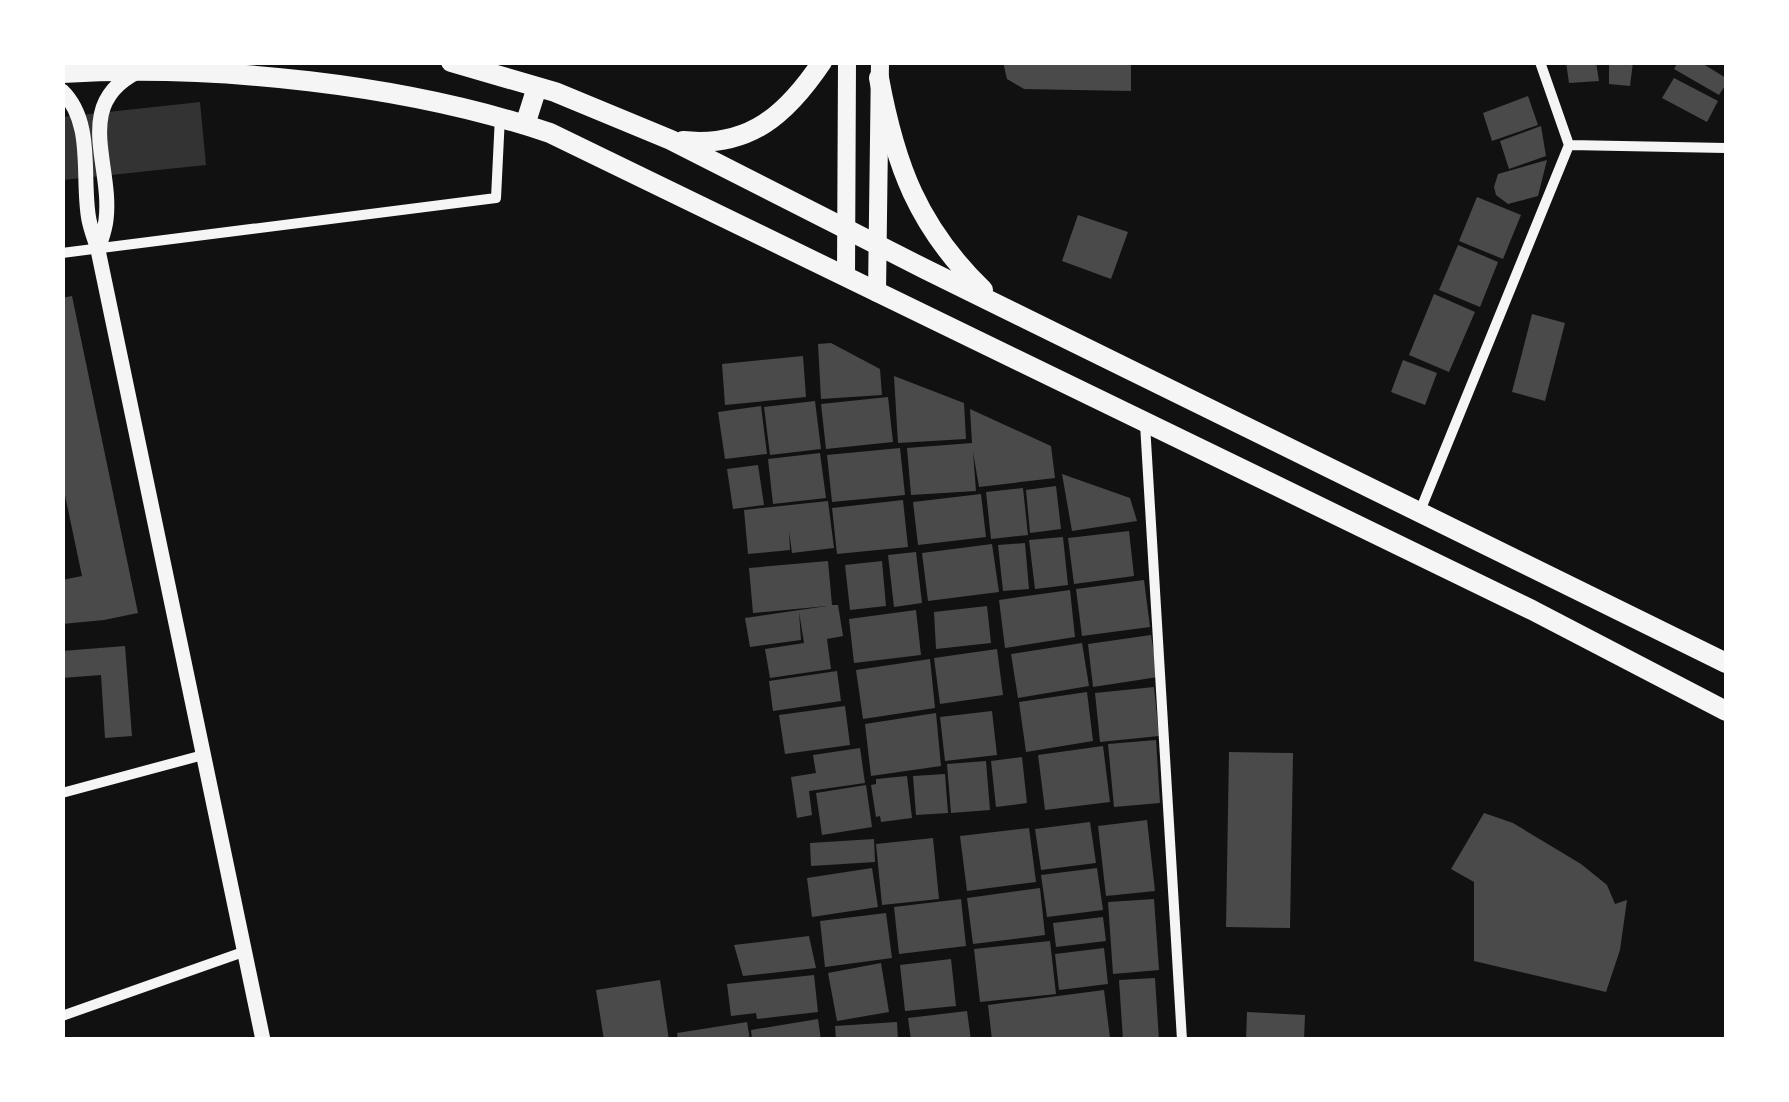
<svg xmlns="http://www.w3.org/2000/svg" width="1789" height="1102" font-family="'Playfair Display',serif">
<rect width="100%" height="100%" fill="#111"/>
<path fill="#333" d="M200,102L206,165L63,180L62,117Z"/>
<path fill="#4a4a4a" d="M1003,62H1131V91L1024,89L1007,79Z
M1566,62H1596L1599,81L1569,83Z
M1609,62H1633L1630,86L1609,84Z
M1678,62H1700L1726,78V84L1719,95L1674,69Z
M1674,78L1718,101L1707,122L1662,98Z
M1528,96L1538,125L1492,141L1483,113Z
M1541,126L1546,156L1509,169L1500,141Z
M1547,160L1538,196L1508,204L1496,195L1494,187L1498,174Z
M1477,197L1521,215L1503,259L1459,241Z
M1078,215L1128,232L1111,279L1062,261Z
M1458,245L1498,262L1480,307L1439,290Z
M1434,294L1475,312L1449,372L1409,355Z
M72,296L138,613L104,620L62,624V580L82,576L62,481V298Z
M1532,314L1565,323L1545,401L1512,392Z
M831,343L880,369L882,395L821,399L818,344Z
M803,356L806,397L725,405L722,364Z
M1403,360L1437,373L1425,405L1391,392Z
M894,376L964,403L966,439L898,443Z
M888,397L893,442L826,449L821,404Z
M815,401L821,449L770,455L764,407Z
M761,406L767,454L725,459L718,412Z
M970,409L1051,446L1055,478L979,487L973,452L976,491L911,495L907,448L972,443Z
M900,448L905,495L832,502L827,455Z
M820,453L826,498L773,504L768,459Z
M758,465L764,505L733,509L727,469Z
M1062,474L1130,498L1137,521L1072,531Z
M1056,486L1061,529L1030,533L1026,490Z
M1023,488L1028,535L991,539L986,492Z
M981,494L986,537L918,545L913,502Z
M903,500L908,547L837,554L832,508Z
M828,501L834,548L792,553L789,531L790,550L748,554L744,510Z
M1129,531L1134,576L1074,584L1068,538Z
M1063,537L1068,585L1035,589L1029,540Z
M1025,543L1029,589L1003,591L998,545Z
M992,544L999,592L928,601L922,553Z
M916,552L922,603L894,607L888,555Z
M828,561L832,605H838L843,636L827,639L831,669L770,678L765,649L804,643L799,612L801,640L750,647L745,618L827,606L753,613L749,568Z
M882,561L886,606L850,610L845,565Z
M1144,580L1150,627L1082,636L1076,589Z
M1070,590L1075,637L1005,648L999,600Z
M987,606L991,643L936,649L934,612Z
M916,610L921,655L854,663L849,619Z
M1151,635L1158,677L1093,687L1088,644Z
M1082,643L1089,686L1018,698L1011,654Z
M125,646L132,736L105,738L101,675L62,678V651Z
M997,649L1003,695L940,704L934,658Z
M930,659L935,708L863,719L856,670Z
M837,671L841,701L773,711L769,681Z
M1154,687L1159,736L1100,742L1095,693Z
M1087,692L1093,741L1026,752L1019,702Z
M845,706L850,745L785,754L779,715Z
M992,711L997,755L945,761L940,717Z
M936,713L941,766L871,776L865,724Z
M1156,740L1160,803L1114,807L1108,744Z
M1103,746L1110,802L1045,810L1038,755Z
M860,748L865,783L809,791L812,815L797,818L791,777L816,773L813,755Z
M1229,752L1293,753L1290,928L1226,927Z
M1022,757L1027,803L996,807L991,761Z
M986,761L990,810L951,813L947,764Z
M945,774L948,813L916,815L913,776Z
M907,776L912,818L881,822L880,816L876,817L871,785L876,784V779Z
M866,785L872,827L822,835L816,793Z
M1484,813L1513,823L1581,864L1607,885L1615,904L1627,900L1620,950L1606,992L1474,961V882L1451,869Z
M1147,820L1155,891L1106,896L1098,826Z
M1090,822L1096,863L1041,870L1035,829Z
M1029,828L1036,882L967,891L960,836Z
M933,838L939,899L882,905L876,844Z
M874,839L875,862L811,866L810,843Z
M872,868L878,907L812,917L807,878Z
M1097,868L1103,910L1047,917L1041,875Z
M1040,888L1045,935L973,944L967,898Z
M961,899L966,946L899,954L894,907Z
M1154,899L1159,970L1113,974L1108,902Z
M886,913L892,958L825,967L820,921Z
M1103,917L1106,941L1056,947L1053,923Z
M809,936L816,968L743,976L734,945Z
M1050,941L1056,994L980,1002L974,949Z
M1104,948L1108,984L1059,990L1055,954Z
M951,959L956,1006L905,1011L900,965Z
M881,963L889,1012L837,1021L828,973Z
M814,975L818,1012L757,1019L756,1013L731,1016L727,984Z
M1155,978L1159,1040H1123L1119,980Z
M660,980L669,1040H604L596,990Z
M1104,990L1110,1038L992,1040L988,1005Z
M967,1011L971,1040H911L908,1018Z
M1247,1012L1305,1015L1304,1040H1246Z
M818,1019L821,1040H752L751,1030Z
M747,1022L750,1040H678L677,1033Z
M897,1022L898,1040H836L835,1026Z"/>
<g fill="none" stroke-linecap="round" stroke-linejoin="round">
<path stroke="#f5f5f5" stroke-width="10" d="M1569,145L1726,148
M62,253L496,198L500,116
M1145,424L1182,1040
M1420,511L1569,145L1540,62
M62,793L203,755
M62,1016L246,951"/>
<path stroke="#f5f5f5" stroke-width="15" d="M62,91C95,123 81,179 89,220C91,230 95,240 98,250L263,1040
M98,250C101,240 105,230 106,220C113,165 72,105 137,72"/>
<path stroke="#f5f5f5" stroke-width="18" d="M846,276L847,62
M877,293L880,62"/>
<path stroke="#f5f5f5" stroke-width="20" d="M451,62L555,92L671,140L925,269L1726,663
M62,73C217,64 404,84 550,133L1532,610L1726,711
M879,78C895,165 918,227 983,290
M525,125L537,87
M683,141C750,148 787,114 822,62"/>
</g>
<rect width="1789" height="1102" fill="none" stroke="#ffffff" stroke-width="130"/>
</svg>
